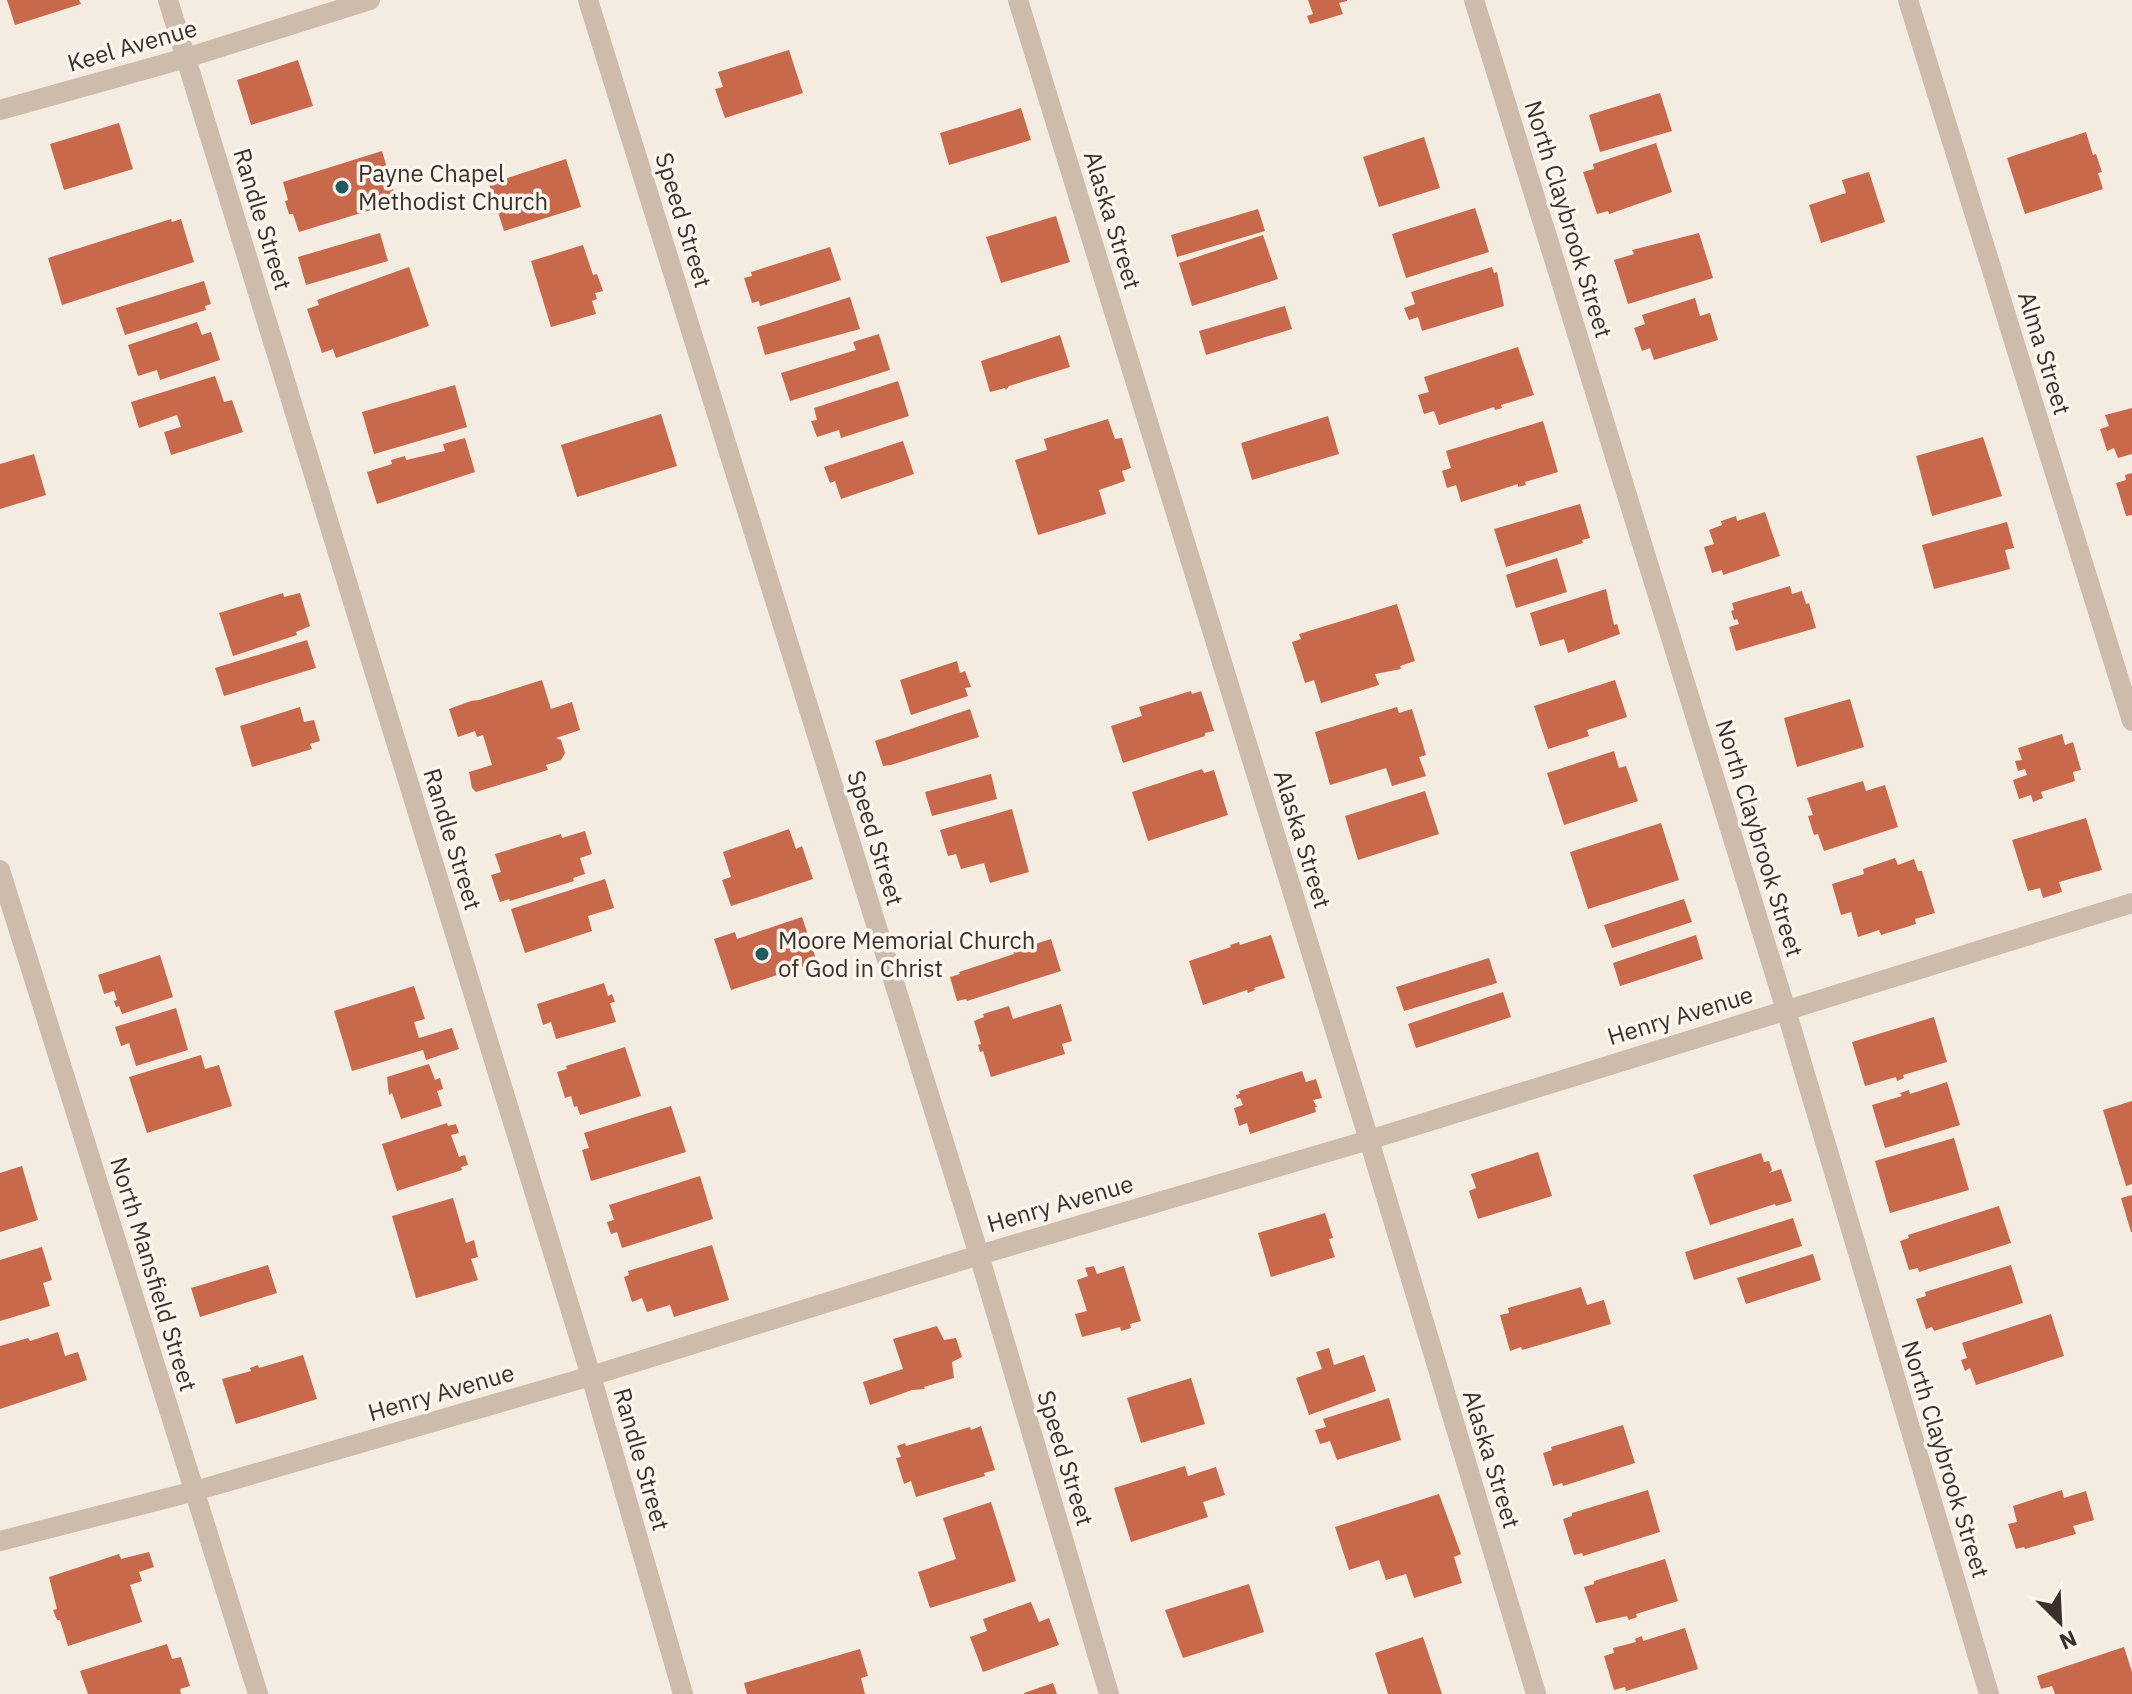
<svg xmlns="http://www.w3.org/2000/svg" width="2132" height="1694" font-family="'IBM Plex Sans',sans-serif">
<rect width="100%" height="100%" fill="#f4ebe1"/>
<path fill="#c8694b" d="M7,0H79L81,4L15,25Z
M1308,0H1347V1L1339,3L1343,14L1310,24L1307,16L1313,14Z
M789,50L803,93L725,118L715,89L723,87L718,72Z
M298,60L313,106L251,125L237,80Z
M1660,93L1672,131L1600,152L1589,115Z
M1021,108L1031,140L949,165L940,133Z
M119,123L133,169L64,190L50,144Z
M2086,132L2093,155L2096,154L2102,172L2098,173L2103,189L2025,214L2007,158Z
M1424,137L1440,188L1379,207L1363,157Z
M1656,143L1672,192L1609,214L1608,211L1597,214L1583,172L1594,169L1593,164Z
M382,151L397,202L299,232L293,214H289L285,201L288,200L283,182Z
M566,159L581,207L504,231L489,184Z
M1869,172L1885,222L1821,243L1809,205L1846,193L1842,180Z
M1475,208L1489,252L1406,278L1392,234Z
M1258,209L1265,231L1177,257L1171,235Z
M1056,216L1070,262L1001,283L986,237Z
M171,219L172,222L181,219L194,262L62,305L48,258Z
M380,233L388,261L306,285L298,257Z
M1699,233L1713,278L1628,304L1614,260L1634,254L1632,250Z
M1263,235L1278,279L1192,306L1179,263Z
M583,245L593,275L597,274L603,291L595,293L597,299L592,301L596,314L551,327L531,261Z
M830,247L841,280L760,306L759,301L752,303L744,278L752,276L751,272Z
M409,267L429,326L336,358L333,349L322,353L307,309L319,305L317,300Z
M1492,267L1494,273L1497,272L1504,306L1422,331L1418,317L1409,320L1404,308L1415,304L1411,292Z
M204,281L211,304L205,306L206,310L125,335L116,308Z
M850,297L860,329L765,355L757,327Z
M1695,298L1700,316L1710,313L1718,340L1654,360L1650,348L1642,351L1634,328L1645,324L1642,315Z
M1285,306L1292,329L1206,355L1199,331Z
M197,322L202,335L211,332L220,360L160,380L157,370L138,376L128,345Z
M879,334L890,370L790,401L781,373L856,350L853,342Z
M1060,335L1070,367L1009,386L1006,390L1005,388L990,392L981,361Z
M1518,347L1534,395L1501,405L1502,408L1495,410L1494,407L1439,425L1434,411L1424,414L1418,395L1429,392L1424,377Z
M215,376L224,402L232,400L243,432L171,455L164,432L181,427L177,415L139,428L131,402Z
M898,381L909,416L841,438L839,430L817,437L811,421L817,420L814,408Z
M455,385L467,427L374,454L362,412Z
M2132,408V454L2118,458L2114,448L2107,451L2100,429L2109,426L2105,415Z
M661,414L677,466L577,497L561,445Z
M1328,416L1339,454L1252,480L1241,443Z
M1108,419L1115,439L1122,438L1131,468L1122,471L1125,481L1099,490L1106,514L1038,535L1015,460L1047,450L1044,439Z
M1543,421L1558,472L1525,482L1526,485L1518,487V484L1461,502L1456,485L1447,488L1442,471L1451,468L1446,451Z
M1983,437L2002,496L1932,516L1916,456Z
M465,438L475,472L377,504L367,472L392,464L391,460L405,456L406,460L445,451L443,444Z
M903,441L914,474L841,499L835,481L830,483L824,467Z
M34,454L46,495L0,509V464Z
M2132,473V515L2126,516L2116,483L2126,480L2125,475Z
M1580,504L1590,538L1582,540L1583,543L1506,567L1494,529Z
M1765,512L1780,556L1723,575L1722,570L1712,573L1704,547L1714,544L1709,530L1722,525L1721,521L1736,516L1737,521Z
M2007,522L2014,548L2005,550L2010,569L1934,589L1922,545Z
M1557,558L1567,592L1516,608L1506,575Z
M1790,586L1792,594L1802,591L1806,604L1809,603L1816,628L1736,651L1729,627L1739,624L1737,619L1734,620L1731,611L1734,610L1732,603Z
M1606,589L1614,625L1617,624L1620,634L1568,653L1564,639L1540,646L1530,613Z
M283,593L284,597L300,593L310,626L296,632L297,635L233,656L219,613Z
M1397,604L1415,661L1400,666L1401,669L1375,674L1379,685L1321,703L1314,680L1305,683L1292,642L1301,639L1299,634Z
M307,640L316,668L224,696L215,668Z
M957,661L960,673L965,671L971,687L965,688L968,696L911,715L900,680Z
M542,680L551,709L572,702L580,730L556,738L561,740L565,753L561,760L546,765L548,770L476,792L472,788L469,772L492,765L483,735L477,737L475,731L458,737L449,709L471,701L479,700Z
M1615,680L1627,717L1587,730L1589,736L1548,749L1534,706Z
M1191,691L1192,694L1201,691L1214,731L1205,733V736L1123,763L1111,726L1142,716L1139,707Z
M1850,699L1864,747L1797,767L1784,718Z
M300,707L304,722L314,720L320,741L310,744L312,749L252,767L240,726Z
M1397,707L1399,713L1412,709L1426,755L1419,757L1426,776L1392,786L1386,768L1330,785L1315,732Z
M970,709L979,737L891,765L883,766L875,741Z
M2062,734L2065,745L2073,742L2081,770L2073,772L2075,781L2041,792L2043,798L2033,802L2031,795L2019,799L2013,780L2027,775L2025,769L2018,771L2015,761L2022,760L2018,748Z
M1614,751L1619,768L1626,766L1638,801L1564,825L1547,773Z
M1202,769L1204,773L1214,770L1228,815L1148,841L1132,792Z
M991,774L997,799L932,816L925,792Z
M1863,781L1866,791L1885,785L1898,827L1824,851L1818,834L1814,835L1808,816L1813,815L1807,798Z
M1425,791L1439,834L1358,860L1345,816Z
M1012,809L1029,872L990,883L984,863L961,869L956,854L948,856L940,830Z
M2086,818L2102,870L2059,882L2062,892L2043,898L2040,888L2028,891L2012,840Z
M1661,823L1679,880L1588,909L1570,852Z
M789,829L796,849L802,846L813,879L731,906L722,880L731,877L723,852Z
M585,831L592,854L580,858L585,874L573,878L574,881L510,901L509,899L500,902L491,875L501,872L495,854L561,834L562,838Z
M1895,858L1898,865L1914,859L1918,871H1922L1935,913L1915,919L1916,924L1881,935L1879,930L1858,937L1851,912L1841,915L1832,884L1864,874L1863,869Z
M605,879L614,908L588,916L592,931L525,953L511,909Z
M1684,899L1692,922L1612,948L1604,925Z
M802,917L817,962L731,990L714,939L735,932L737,939Z
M1271,935L1285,978L1254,988L1255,990L1248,993L1247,990L1203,1005L1189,961L1231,947L1230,945L1239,942L1240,945Z
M1696,935L1703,959L1620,986L1613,963Z
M1051,939L1061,971L967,1001L966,999L957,1001L950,977L960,974L959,972L1014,954L1013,951Z
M160,955L173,997L122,1014L119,1006L116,1007L114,1001L117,1000L114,991L104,994L98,975Z
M1489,958L1497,983L1404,1011L1396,987Z
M604,983L608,996L612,994L615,1002L610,1003L616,1022L556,1039L551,1022L543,1025L537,1004Z
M414,986L425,1019L414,1022L419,1038L452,1028L459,1049L426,1060L423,1050L352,1071L334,1011Z
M1503,992L1511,1017L1416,1048L1408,1024Z
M1061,1004L1072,1041L1062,1044L1065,1054L991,1077L983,1051L980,1052L978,1045L981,1044L974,1021L984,1017L983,1014L1009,1006L1013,1019Z
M176,1008L188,1050L136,1066L129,1043L121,1046L115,1027Z
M1934,1017L1947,1062L1903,1075L1904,1078L1897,1081L1896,1077L1865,1086L1852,1042Z
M625,1047L641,1096L580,1115L577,1106L574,1107L571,1096L565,1098L557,1072L567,1069L566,1066Z
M201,1055L205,1069L219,1065L232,1106L147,1133L129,1077Z
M429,1064L435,1080L440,1078L443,1089L437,1091L442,1106L401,1119L392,1093L389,1095L387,1077Z
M1302,1071L1306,1082L1316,1079L1322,1098L1313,1100L1317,1107H1315L1316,1112L1250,1134L1247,1123L1239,1126L1234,1108L1243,1105L1240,1098L1237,1099L1236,1095L1240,1094L1239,1091Z
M1947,1082L1960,1125L1885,1148L1872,1105L1902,1096L1900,1093L1909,1090L1910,1094Z
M2132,1101V1184L2126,1186L2103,1110Z
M671,1106L686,1152L591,1181L582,1150L589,1148L584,1133Z
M447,1123L448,1126L456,1124L459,1133L451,1135L459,1157L465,1155L468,1165L461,1167L462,1170L397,1191L382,1144Z
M1954,1138L1969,1190L1890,1213L1875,1161Z
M1538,1152L1552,1196L1478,1219L1469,1191L1476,1188L1471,1174Z
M1761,1153L1764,1162L1769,1161L1772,1170L1769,1173L1781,1169L1792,1201L1776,1206L1775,1204L1710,1225L1693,1175Z
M22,1166L38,1220L0,1232V1173Z
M700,1176L713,1219L622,1248L617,1232L611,1234L607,1222L614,1220L609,1205Z
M2132,1195V1232H2131L2121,1198Z
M453,1198L466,1243L474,1240L478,1257L471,1259L478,1280L416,1298L392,1216Z
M1999,1206L2011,1243L1919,1272L1918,1268L1909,1270L1900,1241L1909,1238L1908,1235Z
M1325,1213L1333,1238L1329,1239L1335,1257L1271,1277L1258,1233Z
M1793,1218L1802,1246L1694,1280L1685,1252Z
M712,1245L729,1300L674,1317L670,1305L647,1312L642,1298L632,1302L624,1277L629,1275L628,1271Z
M42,1247L52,1280L43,1283L50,1306L0,1321V1260Z
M1813,1254L1821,1280L1746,1304L1737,1278Z
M268,1265L277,1293L200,1317L191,1288Z
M2011,1265L2023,1303L1934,1331L1932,1327L1926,1329L1916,1299L1926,1296L1925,1292Z
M1094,1266L1097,1274L1124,1266L1141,1321L1130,1324L1131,1328L1121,1331L1120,1327L1082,1337L1075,1314L1087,1311L1077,1280L1088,1276L1085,1268Z
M1581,1287L1587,1305L1604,1300L1611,1324L1522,1350L1521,1347L1510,1351L1500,1315L1509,1313L1508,1308Z
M2051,1314L2064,1356L1976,1385L1970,1368L1965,1371L1961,1360L1967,1358L1962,1343Z
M937,1326L944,1340L956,1338L962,1357L952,1362L954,1378L924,1387L925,1389L912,1390L870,1405L863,1382L903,1369L893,1339Z
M58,1332L65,1356L78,1352L87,1380L0,1409V1346L28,1338L30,1341Z
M1329,1348L1334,1365L1364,1355L1376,1391L1309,1415L1296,1378L1322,1369L1316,1352Z
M303,1355L317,1399L236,1424L222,1379L251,1371L250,1368L258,1365L259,1368Z
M1191,1378L1205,1424L1141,1443L1127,1398Z
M1389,1398L1401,1440L1337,1460L1330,1441L1320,1444L1315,1430L1326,1427L1323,1419Z
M1623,1425L1635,1463L1563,1486L1562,1483L1553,1486L1543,1453L1552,1450L1551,1447Z
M981,1426L995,1470L984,1473L985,1476L916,1497L911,1481L904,1484L896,1458L901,1457L897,1446L905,1443L906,1446L970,1427L971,1430Z
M1185,1466L1188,1476L1216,1467L1225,1495L1203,1502L1208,1517L1131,1542L1114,1488Z
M1648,1490L1660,1532L1583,1556L1582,1553L1574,1555L1563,1519L1572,1516V1513Z
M2062,1490L2064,1498L2086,1491L2094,1520L2073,1526L2076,1534L2025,1549L2024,1547L2016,1549L2008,1524L2017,1522L2013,1506Z
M1439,1494L1461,1554L1454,1557L1462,1583L1414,1598L1406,1574L1386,1580L1379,1560L1349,1570L1335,1527Z
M991,1502L1016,1581L930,1608L918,1572L956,1559L943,1518Z
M149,1552L154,1567L139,1572L142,1581L130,1585L142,1622L68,1646L60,1620H57L53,1610L57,1609L49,1577L119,1554L121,1559Z
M1665,1559L1678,1601L1636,1614L1637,1617L1629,1620L1627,1616L1596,1623L1584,1587L1594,1584V1581Z
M1249,1584L1264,1632L1183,1658L1165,1610Z
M1031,1602L1039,1622L1049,1618L1059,1645L983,1672L970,1637L987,1631L983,1619Z
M1685,1628L1698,1669L1626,1691L1625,1687L1614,1690L1604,1656L1614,1653L1613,1648L1636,1642L1635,1639L1642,1636L1643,1641Z
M1423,1637L1442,1694H1388L1375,1653Z
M167,1644L172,1659L181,1657L190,1686L180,1689L181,1694H88L80,1671Z
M2124,1647L2132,1672V1694H2055L2052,1686L2041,1689L2037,1676Z
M860,1649L868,1676L861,1678L865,1694H747L744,1683Z
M1053,1683L1057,1694H1024V1693Z"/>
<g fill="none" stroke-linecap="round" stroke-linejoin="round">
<path stroke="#cdbbac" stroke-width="20" d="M168,0L591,1376L683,1694
M588,0L979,1255L1109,1694
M1018,0L1369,1140L1536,1694
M1474,0L1786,1010L1989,1694
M1908,0L2132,721
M0,110L186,58L370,0
M0,870L258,1694
M0,1541L195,1491L591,1376L979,1255L1369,1140L2132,903"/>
</g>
<g fill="#1f5a5e" stroke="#fbf5ee" stroke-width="3">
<circle cx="342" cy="187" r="8"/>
<circle cx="762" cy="954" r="8"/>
</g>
<g text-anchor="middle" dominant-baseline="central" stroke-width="7" stroke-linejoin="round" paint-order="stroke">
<g font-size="24" fill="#3b302b" stroke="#fbf5ee">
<text transform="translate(132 45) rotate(-16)">Keel Avenue</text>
<text transform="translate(263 219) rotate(73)">Randle Street</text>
<text transform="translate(1569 219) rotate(73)">North Claybrook Street</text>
<text transform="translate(684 220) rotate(73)">Speed Street</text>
<text transform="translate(1113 220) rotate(73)">Alaska Street</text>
<text transform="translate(2045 353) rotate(73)">Alma Street</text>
<text transform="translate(876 838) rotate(73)">Speed Street</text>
<text transform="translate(1760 838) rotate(73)">North Claybrook Street</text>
<text transform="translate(453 839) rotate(73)">Randle Street</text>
<text transform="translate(1303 839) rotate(73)">Alaska Street</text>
<text transform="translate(1680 1015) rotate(-17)">Henry Avenue</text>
<text transform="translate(1060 1203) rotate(-16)">Henry Avenue</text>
<text transform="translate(154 1274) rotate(73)">North Mansfield Street</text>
<text transform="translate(441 1392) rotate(-16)">Henry Avenue</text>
<text transform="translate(1066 1458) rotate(73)">Speed Street</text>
<text transform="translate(642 1459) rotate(74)">Randle Street</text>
<text transform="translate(1492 1459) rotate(73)">Alaska Street</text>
<text transform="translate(1946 1459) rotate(73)">North Claybrook Street</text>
</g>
<g font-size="24" fill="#3b302b" stroke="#fbf5ee" text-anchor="start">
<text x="358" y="173">Payne Chapel<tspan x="358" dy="28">Methodist Church</tspan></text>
<text x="778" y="940">Moore Memorial Church<tspan x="778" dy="28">of God in Christ</tspan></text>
</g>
</g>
<g transform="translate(2060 1622) rotate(156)" stroke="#fbf5ee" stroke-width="6" paint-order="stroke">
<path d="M0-6L14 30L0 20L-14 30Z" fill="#3b302b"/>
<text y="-12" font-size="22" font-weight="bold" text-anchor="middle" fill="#3b302b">N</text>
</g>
</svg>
